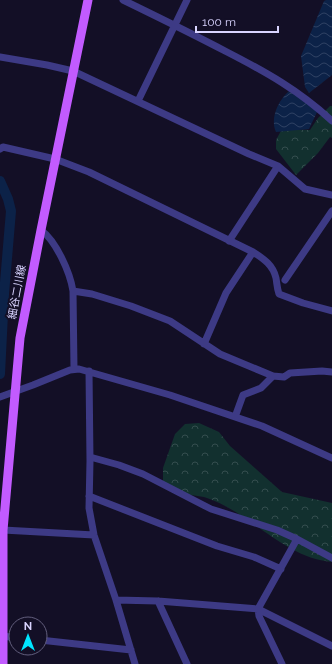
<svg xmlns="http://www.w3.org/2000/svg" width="332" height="664" font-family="Raleway,'Noto Sans JP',sans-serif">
<defs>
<pattern id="forest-crowns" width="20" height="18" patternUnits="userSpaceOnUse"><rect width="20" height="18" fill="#12302f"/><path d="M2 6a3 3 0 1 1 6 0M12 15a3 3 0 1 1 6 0" fill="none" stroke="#344d4e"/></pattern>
<pattern id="water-waves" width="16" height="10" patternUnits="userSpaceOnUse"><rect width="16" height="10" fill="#0c2248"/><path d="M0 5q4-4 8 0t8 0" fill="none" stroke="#2f4163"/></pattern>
</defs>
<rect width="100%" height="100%" fill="#130f26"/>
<path fill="url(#forest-crowns)" d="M330,106H332V138L330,137L318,153L296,175L276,149V140L282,129L310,130L318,118Z
M199,423L219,432L230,446L282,492L332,503V562C284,558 251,513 207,498C199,495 190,496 182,493C176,492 169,487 163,483V468L175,434L185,424Z"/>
<path fill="url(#water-waves)" d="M326,0H332V75L309,93L305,87L301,56L324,1Z
M289,91L318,110L309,129L276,132C270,118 278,101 289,91Z"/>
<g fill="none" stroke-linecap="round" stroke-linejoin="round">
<path stroke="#0c2248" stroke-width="10" d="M0,181L8,199L11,211L4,294L0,374"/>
<path stroke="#3d3a85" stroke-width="7" d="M123,0C158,17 193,34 227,52C266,72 300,91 332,121
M0,57L47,65L73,71L249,154L278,166L305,189L332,195
M138,101L187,0
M0,149L3,147L55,159L89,172L253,252C264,259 273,265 276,278C277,284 277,288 279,294L303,303L332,311
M41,230C56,241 70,272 73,291L74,369
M229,241L278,166
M285,280L332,211
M73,291L92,294L131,306L170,321L220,354L273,376L284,377L290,373L322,371L332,372
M204,344L226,293L253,252
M89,371L90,461L89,508L94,535L116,600L135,664
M0,397L33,385L70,370L79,369L170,395L262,426L332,458
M235,417L243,395L261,388L273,376
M90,457L119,465L143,474L211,509L277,530L297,539L332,558
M89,496L217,546L254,557L281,569
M3,530L94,535
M116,600L158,601L258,609L332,646
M158,601L187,664
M3,636L16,638
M40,640L131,650
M282,664L259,616L258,609L297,539"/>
<path stroke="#c25bff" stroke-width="9" d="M3,664V530L20,338L41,230L88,0"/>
</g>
<g text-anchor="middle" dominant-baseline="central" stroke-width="4" stroke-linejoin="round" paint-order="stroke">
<g font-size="11" fill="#d9d4ff" stroke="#130f26">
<text transform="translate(17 292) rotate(-79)">細谷二川線</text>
</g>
</g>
<g transform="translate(28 636)"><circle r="19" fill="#130f26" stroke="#625e7d"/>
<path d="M0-3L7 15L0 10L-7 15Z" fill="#00e5ff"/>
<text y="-6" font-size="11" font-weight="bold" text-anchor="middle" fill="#d9d4ff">N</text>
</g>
<path d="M196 26v6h82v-6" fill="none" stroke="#d9d4ff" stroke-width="2"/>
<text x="202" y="26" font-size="12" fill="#d9d4ff" stroke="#130f26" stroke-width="3" paint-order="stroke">100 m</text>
</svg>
